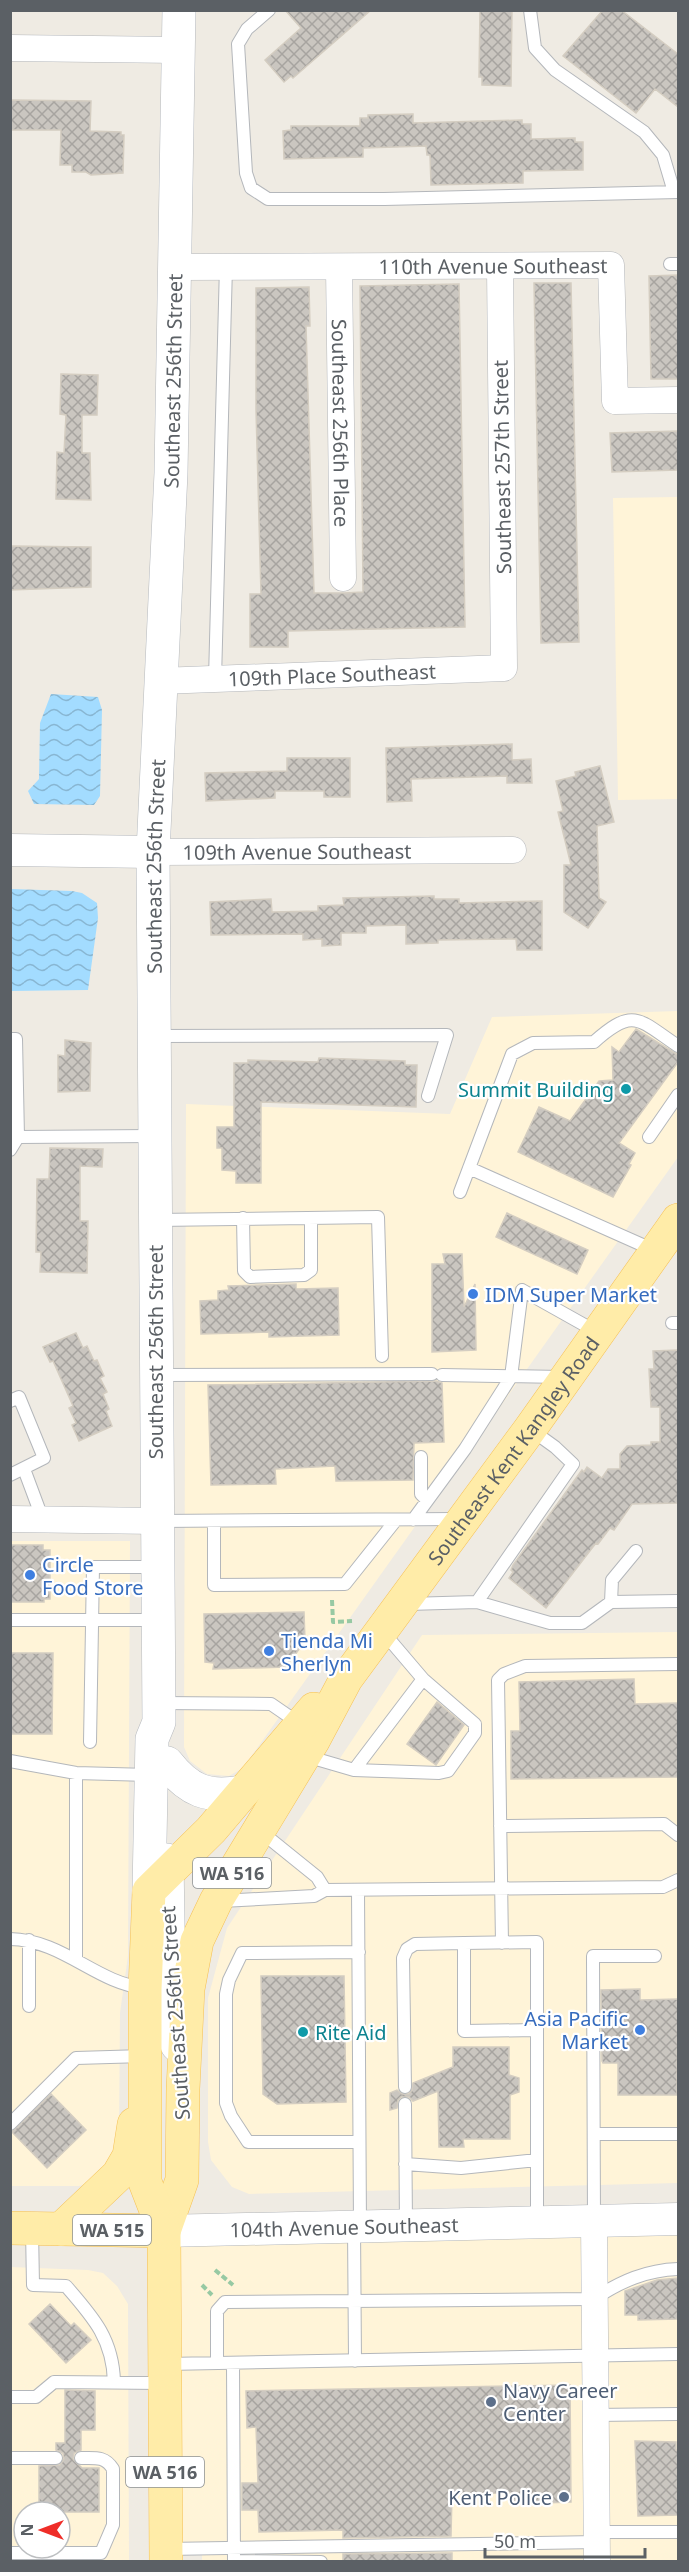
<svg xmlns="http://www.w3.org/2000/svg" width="689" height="2572" font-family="'Noto Sans',sans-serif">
<defs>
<pattern id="water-waves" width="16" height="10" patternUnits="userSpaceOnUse" patternTransform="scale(1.5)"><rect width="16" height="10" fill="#a3dcff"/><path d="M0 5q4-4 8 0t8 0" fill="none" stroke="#88b6d2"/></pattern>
<pattern id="building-cross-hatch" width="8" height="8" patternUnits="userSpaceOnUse" patternTransform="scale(1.5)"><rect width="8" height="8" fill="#cac6c0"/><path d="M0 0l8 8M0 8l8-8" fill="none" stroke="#a7a4a0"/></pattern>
</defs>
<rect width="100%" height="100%" fill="#efebe3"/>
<path fill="#fff4d8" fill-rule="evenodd" d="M678,497V799L618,800L613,498Z
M678,1011V1157L243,1768L229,1776L207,1774L190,1761L184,1747L186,1104L450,1114L492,1017Z
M11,1541H130L128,1956L120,2013L119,2135L114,2155L93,2182L79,2186H11Z
M678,1632V2183L249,2194L232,2187L211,2160L208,2142V1998L227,1928L422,1635Z
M678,2219V2561L202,2562V2549H165L164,2231Z
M10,2267L88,2270L103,2273L117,2286L128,2304L129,2561H11ZM24,2512H60V2548H24Z"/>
<path fill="url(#water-waves)" d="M51,694L98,697L102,710L100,796L94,805L34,804L28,791L39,779L40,723Z
M11,889L72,891L82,893L97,903L98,918L88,990L11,991Z"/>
<path fill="url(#building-cross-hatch)" stroke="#d4cdc1" stroke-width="1.5" d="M285,10H371L293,78L291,76L284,82L265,60L301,28Z
M480,10H512L511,86L482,85V77H479Z
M603,10H621L678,54V107L655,89L636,113L563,56Z
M10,100L91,101L90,131L121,132V135H124L123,173L91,175L86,172H72V165H60L61,130H10Z
M413,114V123L522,120V124H531V139L575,138V142H583V170L523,171V183L431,185L430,155H427L426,146L363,148V157L284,159L283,131L291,130V126H360V118H368V115Z
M678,275V379H651L649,276Z
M534,283H571L579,642L541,643Z
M459,284L465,627L288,631V647H250V594H261L256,410V288L309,287L310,326H306L314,593H344L363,592L360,286Z
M61,374L98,375L97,415H82V453H90L91,500L56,499L57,452L64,453L66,415L60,414Z
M678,431V470L612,472L610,433Z
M10,546L91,547V587L10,590Z
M512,744V760L531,759L532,783H507V776L411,779L412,801L387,802L386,748Z
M287,758H350V797H324V791H275V798L206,801L205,773L287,771Z
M600,766L614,822L597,826L599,898L606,902L588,928L564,912V865H571L558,812L563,811L556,781L576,776L575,772Z
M434,896V899H459V903L542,901V950H517L516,939L438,940V943L406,944V925L366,926V933H341V945L322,946V939L303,940V934L211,935L210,902L271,899L272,912L318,911V906L344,905L343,898Z
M636,1029L678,1055V1062L619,1143L635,1153L629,1164L631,1165L613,1197L518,1152L539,1107L570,1121L599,1081L613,1080L612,1047L619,1052Z
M65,1040L91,1043L90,1091L58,1092V1055L65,1056Z
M319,1058L405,1061V1065H417L416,1107L261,1102V1183H236V1171L222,1170V1148H217V1127H234V1063H248V1060L318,1062Z
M50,1148L103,1149L102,1167L80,1166V1221H88L87,1273L40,1272L41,1252H36L37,1179H49Z
M507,1213L588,1250L577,1274L496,1237Z
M443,1254H462L464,1307L475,1284L476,1350L432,1352V1264H445Z
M296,1284V1289L338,1288L339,1335L269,1337V1332L201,1334L200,1301L218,1300V1291L229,1290L228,1286Z
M76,1333L83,1348L87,1346L94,1361L97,1360L104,1376L100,1378L107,1392L103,1394L109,1409L106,1411L112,1426L79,1441L72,1425L76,1423L69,1408L73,1406L53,1361L50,1362L43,1347Z
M678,1350V1503L632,1504L614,1530L610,1528L598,1544L596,1543L546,1608L509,1578L513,1572L511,1570L513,1565L582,1470L584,1472L587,1467L602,1478L608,1469H620V1454L627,1446L651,1445V1442H660V1407H651L649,1369H654L653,1351Z
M436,1381L442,1383L444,1442L414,1443L413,1480L336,1481L335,1466L275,1469L276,1484L211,1485L208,1385Z
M10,1545H43V1550H50V1599H44V1602H10Z
M304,1612L305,1641L286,1667L213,1669L214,1663L205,1662L204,1614Z
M10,1653H53L52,1734H10Z
M634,1679L635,1704L678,1703V1777L511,1779V1731H520L519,1682Z
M437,1702L464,1725L436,1765L407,1744Z
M261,1976H344L346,2102L277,2104L263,2094Z
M640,1989V2000L678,1999L677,2095H618V2063H603L602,2061L601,1990Z
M453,2047H509V2075L519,2078V2092L510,2095V2139H463L464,2147H439L438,2091L413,2101L409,2097H401L398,2100L397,2108L390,2110V2093L397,2090L402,2094H409L412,2090L413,2083L453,2067Z
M51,2094L86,2130L47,2168L12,2132Z
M678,2278V2319L638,2320V2315H625V2291L657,2280Z
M50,2304L71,2326L74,2323L91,2340L66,2363L29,2324Z
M570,2385L571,2502L512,2504L511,2493L452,2494L451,2536L343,2538V2530L259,2532L258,2510H242V2483H258L256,2427L247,2428L246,2391Z
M65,2390L95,2391V2430H81V2450L74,2453L73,2459L82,2468H99V2512H39V2466L60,2465L64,2459L63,2453L56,2450V2443H65Z
M635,2441L676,2442V2450H678V2515L638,2516Z
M452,2553V2562H343V2554Z"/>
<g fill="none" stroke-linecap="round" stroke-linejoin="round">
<defs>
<path id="service" d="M269,10L247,29L238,44L246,173L251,188L268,199H384L678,192
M530,10L535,48L555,70L644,132L663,155L674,192
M670,264H678
M215,679L226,266
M155,1036L447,1035L428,1096
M10,1039H16L18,1137L10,1150
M18,1137L153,1136
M649,1137L678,1095
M469,1168L656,1251
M460,1192L512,1054L533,1043L594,1042C634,1006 639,1020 678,1046
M243,1218L244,1271L250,1277L304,1275L311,1270V1218
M156,1220L378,1217L382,1356
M672,1323H678
M159,1375L432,1374
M442,1375L561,1377
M10,1401L19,1397L44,1458L10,1475
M421,1457V1494L427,1500
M24,1469L43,1520
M413,1520L465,1449L511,1377L522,1290L597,1332
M158,1521L458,1519
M214,1521V1585L345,1584L396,1520
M477,1602L573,1464L555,1447L530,1429
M611,1602L612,1580L636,1551
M408,1604L477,1602L550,1623H582L611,1602L678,1601
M10,1620H156
M161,1703L271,1704L300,1724
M90,1742L93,1567H157
M306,1756L354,1770L423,1679L383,1632
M10,1761L76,1773L149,1775
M354,1770L439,1773L448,1771L475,1733V1724L423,1679
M500,1826L664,1824L678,1835
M260,1831L317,1877L325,1890
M358,1890L360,2226
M221,1901L314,1896L325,1890L663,1887L678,1880
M10,1939C63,1940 96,1983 144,1988
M502,1943L498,1680L504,1674L525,1666L678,1664
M359,1952L242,1953L229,1980L226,1994V2103L231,2116L248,2142H359
M76,1959V1773
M29,2006V1940
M537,2030L464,2031V1943L537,1942V2221
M405,2087L403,1958L407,1949L415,1944L464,1943
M405,2104L406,2225
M10,2124L76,2058L144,2056
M594,2134H678
M405,2164L461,2168L537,2160
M594,2220L593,1956H655
M354,2227L355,2361
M32,2230L33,2285L66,2286C93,2317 113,2339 114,2382
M217,2363V2311L225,2302L594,2299C621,2281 647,2270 678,2269
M233,2363L234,2562
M167,2364L678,2354
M10,2397H36L54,2382L163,2383
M595,2415L678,2414
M10,2458H56
M596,2532H678
M167,2549L597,2542
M10,2553H101L113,2525V2469C105,2456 95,2458 81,2458
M234,2561L321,2562"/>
<g id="minor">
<path d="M10,48L178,50"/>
<path id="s1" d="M175,267L611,265L615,401L678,400"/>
<path id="s2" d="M339,267L343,578"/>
<path id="s3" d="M160,681L504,668L500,267"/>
<path id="s4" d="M153,852L513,850"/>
<path d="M10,1519L157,1521"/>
<path d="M594,2221L597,2562"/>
</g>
<g id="tertiary">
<path d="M10,850L153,852"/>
<path id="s5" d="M164,2231L678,2219"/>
</g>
<g id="secondary">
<path d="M167,1763C189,1791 207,1798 242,1792"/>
<path d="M167,1860L169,1987L177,2045"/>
<path id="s6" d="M149,1891L152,1739L159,1722L153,852L171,473L179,10"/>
</g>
<g id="primary">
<path d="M10,2228L164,2231"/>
<path d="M61,2229L118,2175L129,2156L134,2124"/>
<path id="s7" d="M164,2231L182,2180L183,2089L188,1989L197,1941L216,1901L313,1741L346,1679L530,1429L678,1220"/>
<path d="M166,2562L164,2231L145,2182V1989L149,1891L211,1830L314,1709"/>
</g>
</defs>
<use href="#service" stroke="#b4b7bb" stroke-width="14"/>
<use href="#minor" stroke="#b4b7bb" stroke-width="27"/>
<use href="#tertiary" stroke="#b4b7bb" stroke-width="33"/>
<use href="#secondary" stroke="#b5b9be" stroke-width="34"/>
<use href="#primary" stroke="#f6c054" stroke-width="34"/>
<path stroke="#97c9a3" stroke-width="4" stroke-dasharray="6 3" stroke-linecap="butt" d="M332,1600L333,1622L352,1621
M215,2270L233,2285
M202,2285L212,2295"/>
<use href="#service" stroke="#fff" stroke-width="12"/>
<use href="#minor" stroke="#fff" stroke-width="26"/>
<use href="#tertiary" stroke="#fff" stroke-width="32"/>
<use href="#secondary" stroke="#fff" stroke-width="33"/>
<use href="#primary" stroke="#ffeca8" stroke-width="33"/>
</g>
<g fill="#0f9aa8" stroke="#fff" stroke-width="2">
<circle cx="626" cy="1089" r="6"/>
<circle cx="303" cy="2032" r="6"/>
</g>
<g fill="#3f7fe0" stroke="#fff" stroke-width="2">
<circle cx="473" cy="1294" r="6"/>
<circle cx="30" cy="1575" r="6"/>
<circle cx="269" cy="1651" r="6"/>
<circle cx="640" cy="2030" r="6"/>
</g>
<g fill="#5c6f8a" stroke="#fff" stroke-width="2">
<circle cx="491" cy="2402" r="6"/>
<circle cx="564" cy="2497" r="6"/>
</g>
<g text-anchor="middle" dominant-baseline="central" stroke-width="4.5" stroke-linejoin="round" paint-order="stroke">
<g fill="#fff" stroke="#8c9093" stroke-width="1.5">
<rect x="193" y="1858" width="78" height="30" rx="4.5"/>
<rect x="73" y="2215" width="78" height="30" rx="4.5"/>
<rect x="126" y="2457" width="78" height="30" rx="4.5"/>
</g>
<g font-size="18" font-weight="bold" fill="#5b6065">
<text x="232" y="1873">WA 516</text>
<text x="112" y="2230">WA 515</text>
<text x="165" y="2472">WA 516</text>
</g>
<g font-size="20" fill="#5b6065" stroke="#fff">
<text stroke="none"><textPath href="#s1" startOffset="318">110th Avenue Southeast</textPath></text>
<text stroke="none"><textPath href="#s6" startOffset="1512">Southeast 256th Street</textPath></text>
<text stroke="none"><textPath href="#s2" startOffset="156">Southeast 256th Place</textPath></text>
<text transform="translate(502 467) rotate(-91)">Southeast 257th Street</text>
<text stroke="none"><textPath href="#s3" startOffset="172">109th Place Southeast</textPath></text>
<text stroke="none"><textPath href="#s4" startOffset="144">109th Avenue Southeast</textPath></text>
<text stroke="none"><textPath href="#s6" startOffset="1026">Southeast 256th Street</textPath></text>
<text transform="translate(155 1352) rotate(-90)">Southeast 256th Street</text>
<text stroke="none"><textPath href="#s7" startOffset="879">Southeast Kent Kangley Road</textPath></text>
<text transform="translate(175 2013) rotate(-94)">Southeast 256th Street</text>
<text stroke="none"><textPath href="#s5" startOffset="180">104th Avenue Southeast</textPath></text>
</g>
<g font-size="20" fill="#0d838f" stroke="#fff" text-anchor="end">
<text x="614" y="1089">Summit Building</text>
<text x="315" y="2032" text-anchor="start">Rite Aid</text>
</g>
<g font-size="20" fill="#366cbe" stroke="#fff" text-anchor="start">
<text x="485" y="1294">IDM Super Market</text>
<text x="42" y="1564">Circle<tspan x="42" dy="23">Food Store</tspan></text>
<text x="281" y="1640">Tienda Mi<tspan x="281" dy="23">Sherlyn</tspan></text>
<text x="628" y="2018" text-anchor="end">Asia Pacific<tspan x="628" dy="23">Market</tspan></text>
</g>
<g font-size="20" fill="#4e5e75" stroke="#fff" text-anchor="start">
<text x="503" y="2390">Navy Career<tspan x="503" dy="23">Center</tspan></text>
<text x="552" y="2497" text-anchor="end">Kent Police</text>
</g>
</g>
<rect width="689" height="2572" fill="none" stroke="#5b6065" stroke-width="24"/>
<g transform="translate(42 2530) rotate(270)"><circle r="28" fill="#ffffff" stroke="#bdbfc1" stroke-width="1.5"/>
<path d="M0-4.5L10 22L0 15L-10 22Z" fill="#ef2d28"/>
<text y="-9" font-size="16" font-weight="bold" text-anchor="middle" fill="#5b6065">N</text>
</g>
<path d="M485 2548v9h160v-9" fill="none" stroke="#5b6065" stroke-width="3"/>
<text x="494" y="2548" font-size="18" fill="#5b6065" stroke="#ffffff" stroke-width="4.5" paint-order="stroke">50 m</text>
</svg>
